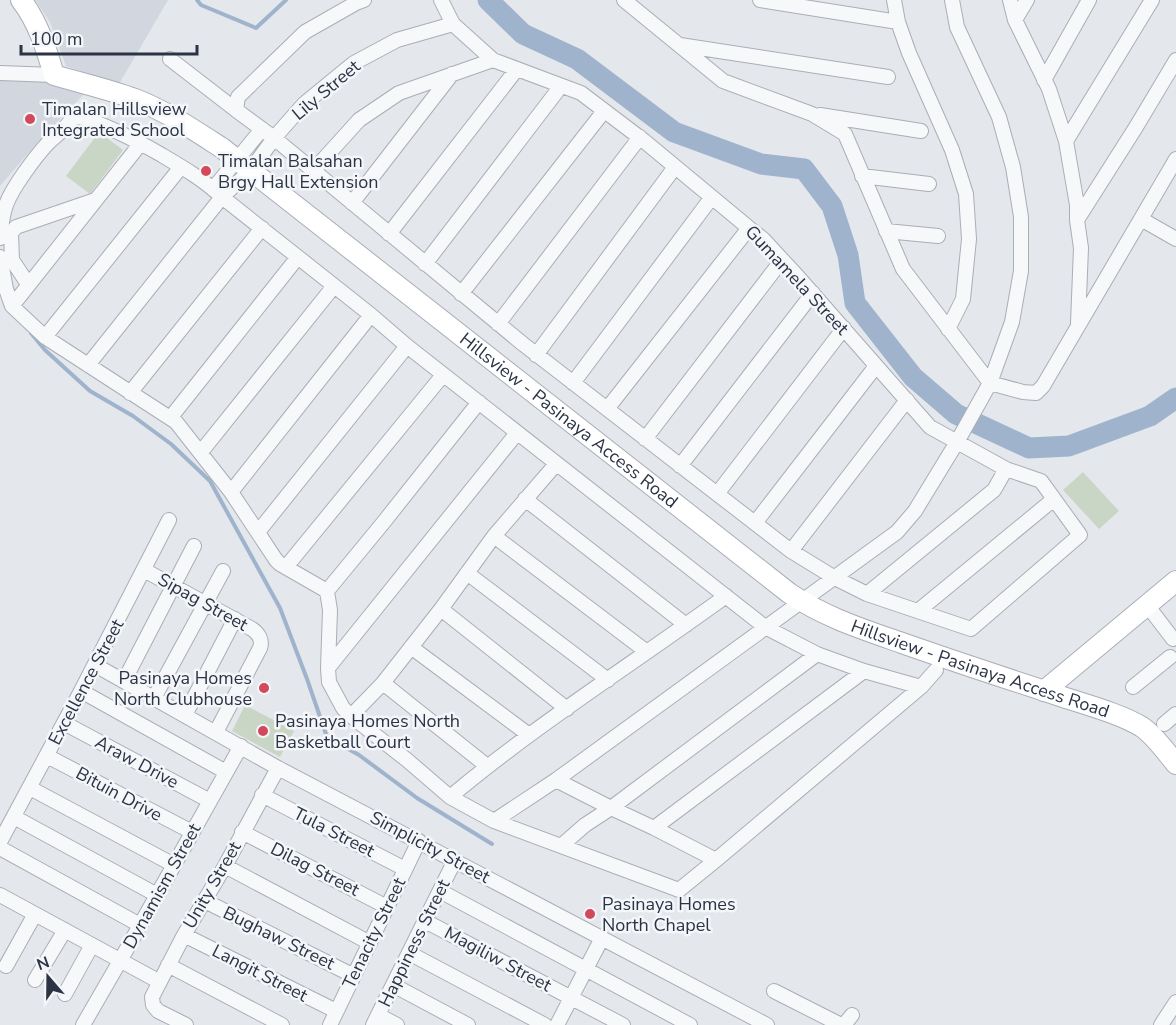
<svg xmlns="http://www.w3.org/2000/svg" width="1176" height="1025" font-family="'Nunito Sans',sans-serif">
<rect width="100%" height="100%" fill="#e4e7ec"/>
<path fill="#d2d6de" d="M35,0H168L119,84L66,66L50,22Z
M0,80L47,82L57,87L84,94L36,144L0,186Z"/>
<path fill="#c9d6c5" d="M99,132L123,150L90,194L66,176Z
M1083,472L1119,511L1099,529L1063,490Z
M245,705L294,731L280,757L232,731Z"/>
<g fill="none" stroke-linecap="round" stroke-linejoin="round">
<path stroke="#9fb4cc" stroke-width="4" d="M197,0L201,5L256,28L286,0
M31,333L45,350L90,391L133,416L171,444L210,481L280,608L307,679L327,737L359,755L417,798L492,844"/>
<path stroke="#9fb4cc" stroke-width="21" d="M488,0L523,34L577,59L674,132L761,164L804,169L832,206L848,255L855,303L913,377L956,414L1029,448L1069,446L1150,416L1176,398"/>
<defs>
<path id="street" d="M364,0L356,3L305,32L238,97L236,110L274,138L523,344L791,551L835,578L867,594L971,629L1080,535L1041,481L1006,469L930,427L800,279L763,239L749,228L643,140L581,93L493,60L453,24L441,0
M624,0L723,81L812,114L845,134L903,269L990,383L1023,392L1036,393L1043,386L1176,159
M760,0L898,22
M894,0L898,22L909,53L952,150L966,194L969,239L963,299L948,329
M1010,0L1015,20L1049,89L1066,141L1077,205V220L1081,248L1078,323
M1015,20L1027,0
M680,45L888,77
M170,59L236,110
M0,73L54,75
M1044,80L1089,0
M820,115L921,131
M1066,141L1152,0
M141,143L12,306L45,337L176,422L231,492L276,560L280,564L327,591L330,610L328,668L329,682L343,708L351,716
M313,171L359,120L399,93L493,60
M862,176L929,184
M213,189L262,129
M352,203L452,74
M1141,219L1176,239
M1077,220L1136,127L1176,60
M886,231L938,236
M389,234L517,69
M0,238C1,227 2,216 6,205C12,188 35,157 48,143C57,134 68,128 74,115C105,124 132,138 160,154C182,167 203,179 222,197L371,315L407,346L765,627L817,654L864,671L921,687
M0,257L6,289L12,306
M425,264L561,86
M28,284L12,260L11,233L16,227L95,200
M461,294L604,111
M498,324L640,137
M45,337L181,167
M536,355L675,167
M88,365L222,197L251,170L274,138L304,104L354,63L397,40L453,24
M573,383L712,197
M130,393L262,228
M607,409L749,228
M171,417L298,257
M645,439L782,260
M201,452L334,286
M556,464L494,536L441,609L383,683L351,716L407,760L450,797L494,821L679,890L716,860L921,687L936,670
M680,466L813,293
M231,492L371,315
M717,494L844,328
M525,499L686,625
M755,523L876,366
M258,532L407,346
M494,536L647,652
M791,551L907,400
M286,567L443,375
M144,570L252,629C258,633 263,640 260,648L216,732
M467,573L608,680
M327,591L383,523L479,402
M867,594L994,490L1006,469
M1147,605L1173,639
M441,609L567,709
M918,611L1054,499
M411,647L529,735
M95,665L278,768L767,1025
M328,668L517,433
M124,681L194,546
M383,683L487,766
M1133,687L1170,657
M81,691L226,772
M154,698L223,571
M185,715L235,619
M64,723L210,801
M1164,724L1176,714
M47,756L192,832
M556,780L611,808L817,654
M30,788L174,865
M262,795L405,869
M450,797C537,724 634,663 726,596
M14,817L157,895
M494,821L556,780L897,532L915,511L957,442L990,383L1012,322L1021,271V217L1013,167L999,117L957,27L952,0
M654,828L864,671
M242,832L387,907
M0,842L81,691L169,520
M561,846L585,825L611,808L654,828L716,860
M0,848L140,925
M225,866L370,943
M440,891L690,1025
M0,895L160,982
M205,901L354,976
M425,921L623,1025
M184,935L336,1011
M409,953L545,1025
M168,965L282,1025
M6,966L35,914
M35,980L65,930
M393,985L468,1025
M774,991L841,1025
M65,994L92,945
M378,1015L397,1025
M83,1025L120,961L241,746
M186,1025L158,1011L153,1005L152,997L184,935L225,866L278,768
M330,1025L419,841
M373,1025L455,860
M557,1025L602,938
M844,1025L852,1015
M1161,1025L1176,1002"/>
<g id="secondary">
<path id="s1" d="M21,0C38,22 46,48 54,75C81,83 108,89 135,99C166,111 194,130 222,148L789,593C824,617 862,629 902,643C953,661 1005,678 1057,695C1083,704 1119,713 1142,727C1155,736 1166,752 1176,764"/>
<path d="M1044,691L1176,581"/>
</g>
</defs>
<use href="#street" stroke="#a9aeb7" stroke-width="16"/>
<use href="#secondary" stroke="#a9aeb7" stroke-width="22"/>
<use href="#street" stroke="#f7f8fa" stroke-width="14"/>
<use href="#secondary" stroke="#fff" stroke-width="20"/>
</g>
<g fill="#d1495b" stroke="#f4f6f9" stroke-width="2">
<circle cx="30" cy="119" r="6"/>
<circle cx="206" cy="171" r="6"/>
<circle cx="264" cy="688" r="6"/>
<circle cx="263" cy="731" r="6"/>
<circle cx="590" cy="914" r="6"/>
</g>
<g text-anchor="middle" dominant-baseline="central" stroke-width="5" stroke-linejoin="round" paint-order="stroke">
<g font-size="18" fill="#2b3445" stroke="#f4f6f9">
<text transform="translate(326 90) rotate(-40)">Lily Street</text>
<text transform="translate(797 280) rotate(47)">Gumamela Street</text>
<text stroke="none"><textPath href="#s1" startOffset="708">Hillsview - Pasinaya Access Road</textPath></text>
<text transform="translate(203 602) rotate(29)">Sipag Street</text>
<text stroke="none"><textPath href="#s1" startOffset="1194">Hillsview - Pasinaya Access Road</textPath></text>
<text transform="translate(86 682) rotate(-62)">Excellence Street</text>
<text transform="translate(137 762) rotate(28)">Araw Drive</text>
<text transform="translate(119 794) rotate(28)">Bituin Drive</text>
<text transform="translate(334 832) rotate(27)">Tula Street</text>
<text transform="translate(430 847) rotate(28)">Simplicity Street</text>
<text transform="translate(315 869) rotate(27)">Dilag Street</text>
<text transform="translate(212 885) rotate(-60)">Unity Street</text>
<text transform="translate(162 886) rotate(-61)">Dynamism Street</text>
<text transform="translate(374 933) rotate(-64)">Tenacity Street</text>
<text transform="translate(279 938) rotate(26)">Bughaw Street</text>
<text transform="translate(414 943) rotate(-64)">Happiness Street</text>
<text transform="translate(498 959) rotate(28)">Magiliw Street</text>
<text transform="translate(260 973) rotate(27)">Langit Street</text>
</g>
<g font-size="18" fill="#2b3445" stroke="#f4f6f9" text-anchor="start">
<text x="42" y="109">Timalan Hillsview<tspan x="42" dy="21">Integrated School</tspan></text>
<text x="218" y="161">Timalan Balsahan<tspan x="218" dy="21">Brgy Hall Extension</tspan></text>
<text x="252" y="678" text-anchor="end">Pasinaya Homes<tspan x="252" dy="21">North Clubhouse</tspan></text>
<text x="275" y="721">Pasinaya Homes North<tspan x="275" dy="21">Basketball Court</tspan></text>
<text x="602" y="904">Pasinaya Homes<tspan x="602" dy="21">North Chapel</tspan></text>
</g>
</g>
<g transform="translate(48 977) rotate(340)" stroke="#f4f6f9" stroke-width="4.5" paint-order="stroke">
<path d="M0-4.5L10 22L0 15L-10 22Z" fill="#2b3445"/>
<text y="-9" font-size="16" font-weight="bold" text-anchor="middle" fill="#2b3445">N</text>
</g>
<path d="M21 45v9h176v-9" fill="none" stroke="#2b3445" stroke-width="3"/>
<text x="30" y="45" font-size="18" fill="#2b3445" stroke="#f4f6f9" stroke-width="4.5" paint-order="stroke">100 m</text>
</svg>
